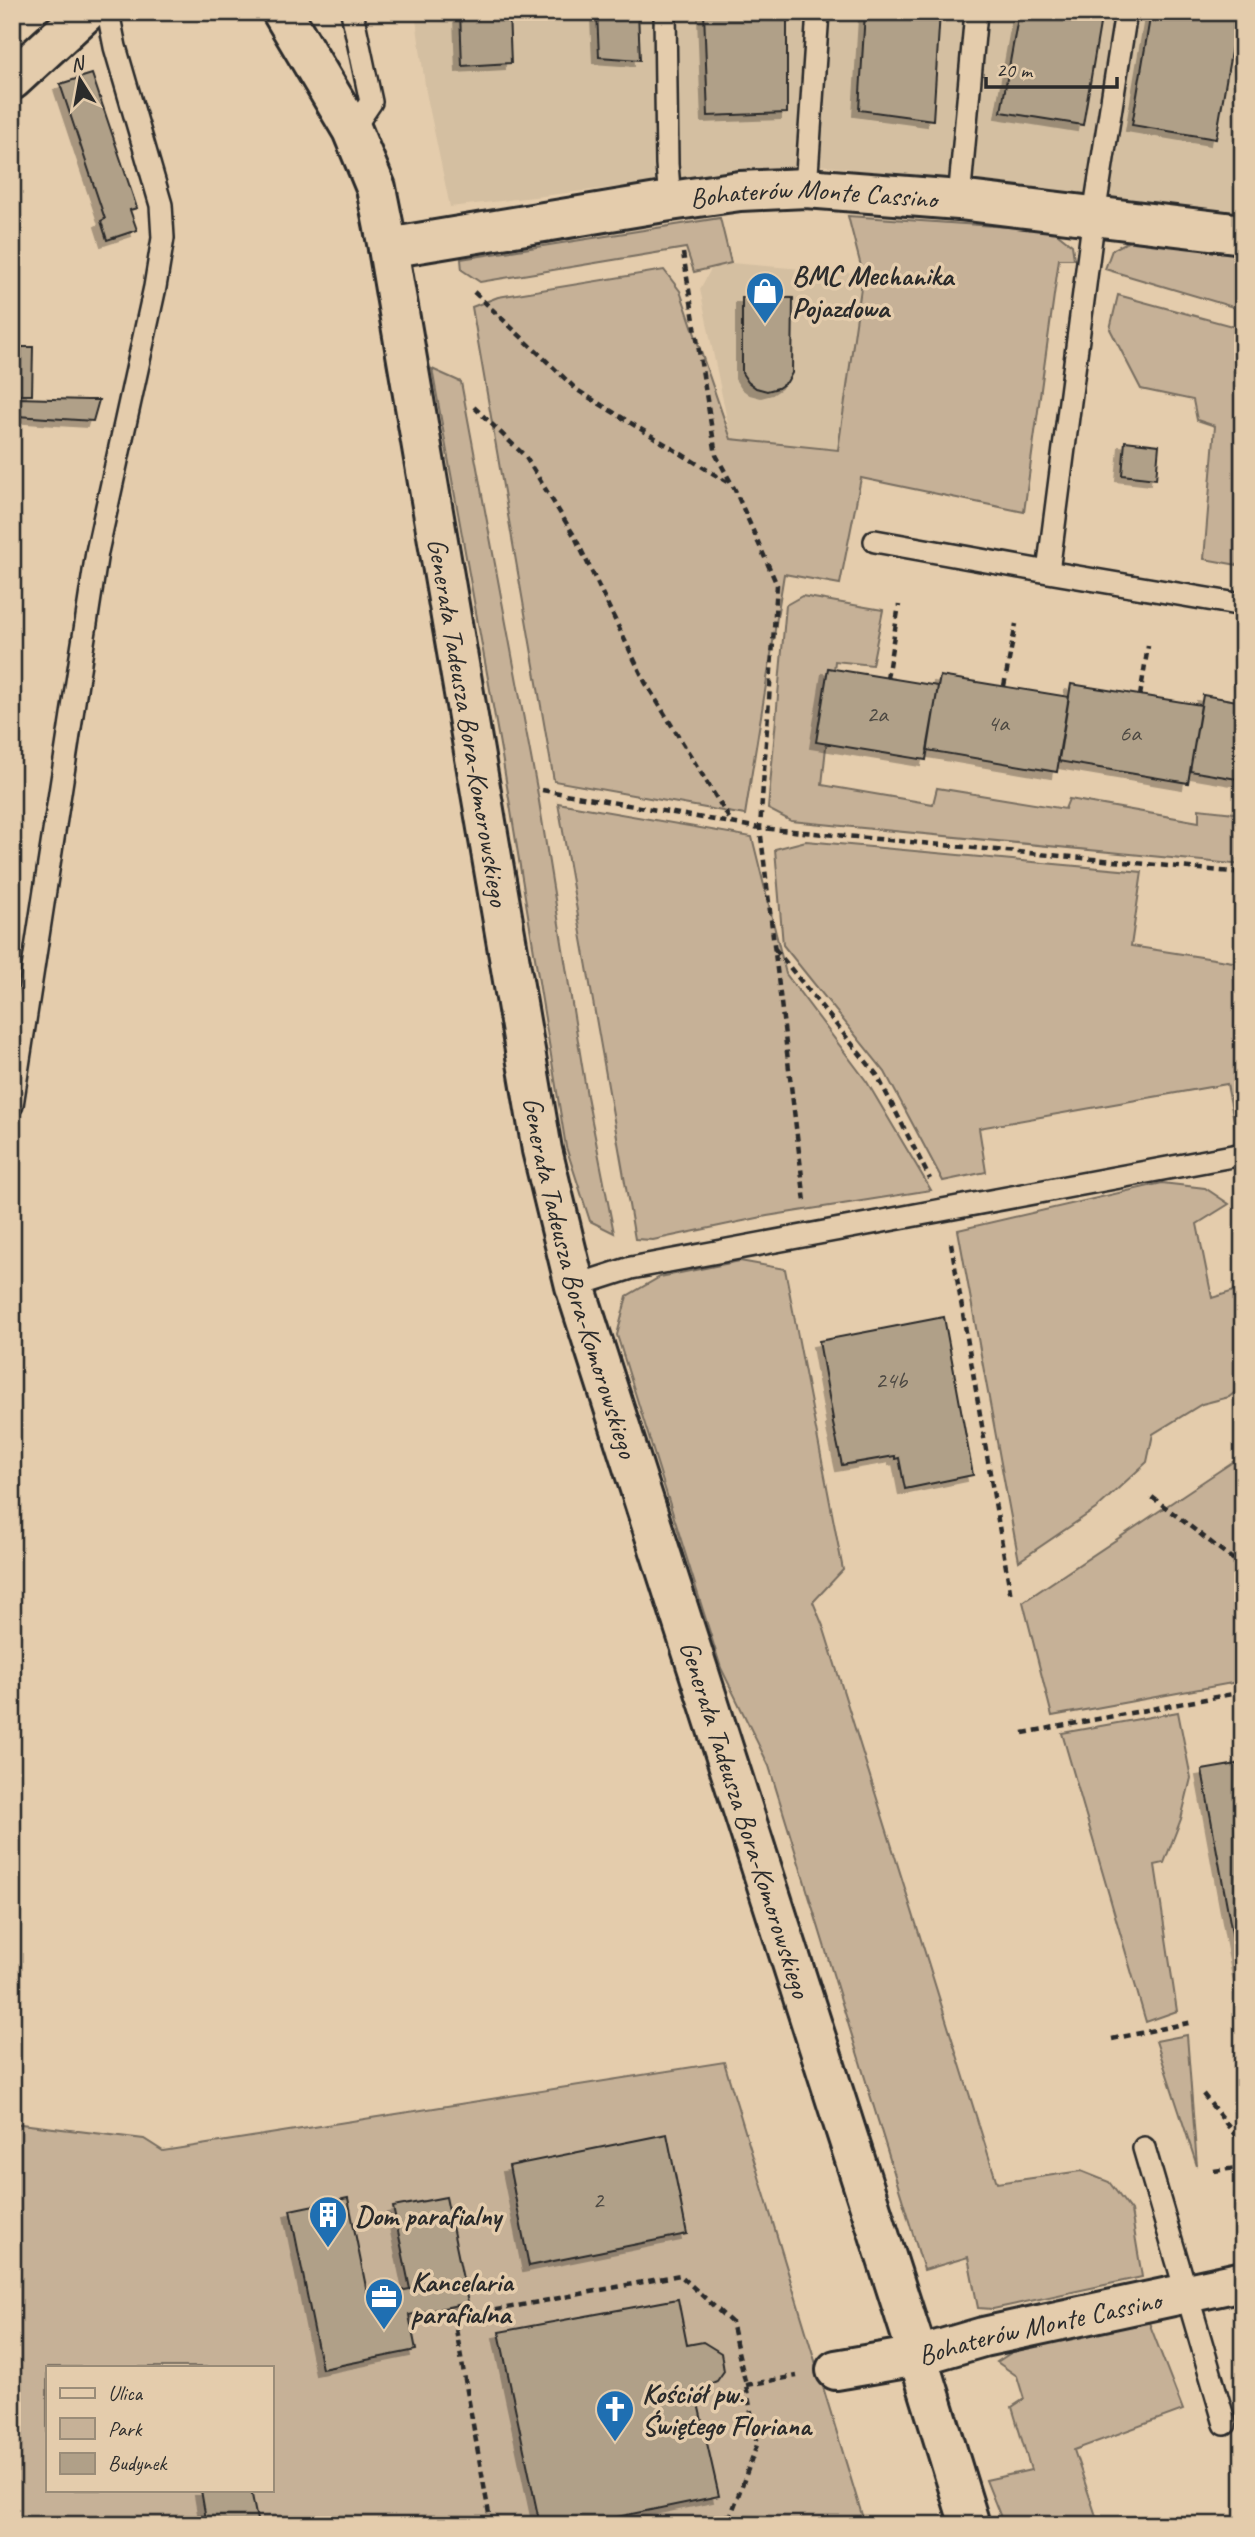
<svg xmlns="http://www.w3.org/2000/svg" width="1255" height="2537" font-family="Caveat,sans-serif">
<defs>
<filter id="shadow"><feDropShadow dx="-6" dy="6" stdDeviation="0" flood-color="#0004"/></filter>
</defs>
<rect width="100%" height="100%" fill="#e4ccac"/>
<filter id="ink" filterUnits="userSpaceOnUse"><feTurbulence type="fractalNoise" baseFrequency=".0143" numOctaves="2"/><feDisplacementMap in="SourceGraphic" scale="14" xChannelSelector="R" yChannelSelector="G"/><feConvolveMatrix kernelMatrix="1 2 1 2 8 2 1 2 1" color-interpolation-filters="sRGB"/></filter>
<g filter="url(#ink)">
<path fill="#d4bfa1" d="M415,12H1243V219L1218,214L811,164L450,207L426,92Z
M731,263L863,274L838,450L731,439L700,289L711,269Z"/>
<path fill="#c6b197" stroke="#786e61" stroke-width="2" fill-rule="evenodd" d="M848,216L1053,230L1072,245L1074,259H1059L1024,512L861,478L840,584L784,574L745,815L554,781L472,307L498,297L664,270L680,291L731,439L838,450L863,274Z
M720,218L731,263L694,272L686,248L480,282L462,270L461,259Z
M1133,239H1160L1243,255V310L1105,269L1112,250Z
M1118,295L1243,329V566L1204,559L1215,426L1197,420L1193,400L1141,389L1110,329Z
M432,369L461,382L537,789L587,1096L614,1233L590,1221L566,1147L502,756Z
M802,596L883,610L872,665L835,661L822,785L933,804L937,788L1065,809L1069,799L1199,822V809L1243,814V865L791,821L768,809L786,605Z
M558,803L752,837L786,974L867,1082L931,1190L767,1216L653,1240L635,1239Z
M806,841L1142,872L1131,946L1239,963L1243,974V1125L1235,1126L1227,1084L979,1128L986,1172L943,1181L885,1072L783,945L775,849Z
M1162,1183L1205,1188L1229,1204L1197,1224L1212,1298L1243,1288V1386L1229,1397L1202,1404L1153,1434L1147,1462L1097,1508L1019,1561L958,1230Z
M740,1261L785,1269L843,1570L813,1602L823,1626L997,2183L1081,2171L1109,2182L1131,2211L1142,2277L993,2309L978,2308L968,2257L924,2270L769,1766L721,1668L617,1335L627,1296L660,1277Z
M1243,1455V1681L1052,1716L1023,1602Z
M1178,1712L1191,1778L1181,1819L1164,1863L1155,1865L1177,2011L1146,2022L1062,1733Z
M1187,2035L1197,2166L1156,2041Z
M724,2062L865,2525H12V2123L144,2139L163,2151ZM47,2367H271V2490H47Z
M1148,2320L1183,2410L1074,2450L1099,2525H1004L986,2480L1031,2470L1012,2407L1024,2399L1017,2376L997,2362L1020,2347Z"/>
<path fill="#b0a088" stroke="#2b2b2b" stroke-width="2" filter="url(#shadow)" d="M460,12H509L511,63L462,66Z
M597,12H638L640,60L599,57Z
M704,12H787V113L708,116Z
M865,12H940L933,120L859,110Z
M1019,12H1102L1083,125L1001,112Z
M1151,12H1238L1216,139L1132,125Z
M92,74L137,208L130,210L137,230L107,240L101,221L105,219L60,84Z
M742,297L793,298L792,373L787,382L778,388L767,391L756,388L748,382L742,373Z
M12,347H33L32,395H12Z
M18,398L87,400H99L93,421L17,416Z
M1125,441L1159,445L1156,479L1122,475Z
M828,668L938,686L926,760L816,742Z
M940,676L1069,697L1057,772L927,750Z
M1071,684L1201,705L1188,783L1058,761Z
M1203,695L1243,702V780L1190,771Z
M944,1317L973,1475L905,1489L899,1458L895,1459V1456L842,1465L832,1419H833L819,1341Z
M1243,1763V1966H1238L1202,1770Z
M1238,1966H1243V1992Z
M667,2134L687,2234L529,2266L509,2166Z
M446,2197L468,2303L409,2315L416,2350L322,2369L290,2210L348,2198L368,2297L410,2289L393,2207Z
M678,2299L687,2345L703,2342L721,2353L724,2371L717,2381L695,2390L719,2496L578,2525H540L499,2332Z
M201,2490H251L258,2525H207Z"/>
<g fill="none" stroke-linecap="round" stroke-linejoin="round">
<defs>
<path id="lane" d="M665,12L667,164L670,201
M1126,12L1094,215L1048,572L1243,605
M352,130L371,102L352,12
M806,188L818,12
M959,200L976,12
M875,541L1048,572
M12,1105L97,552L155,287L163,238L161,205L115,47L108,12
M575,1286L631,1268L1243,1154
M1144,2148L1225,2424"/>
<g id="street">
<path id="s1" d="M282,12L352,130L376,188L388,248L542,1150L575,1286L918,2356L970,2525"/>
<path d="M12,80L86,12"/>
<path id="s2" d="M388,248L670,201L740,191L806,188L959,200L1243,234"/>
<path id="s3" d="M836,2370L918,2356L983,2337L1243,2281"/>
</g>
</defs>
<use href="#lane" stroke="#2b2b2b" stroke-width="26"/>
<use href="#street" stroke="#2b2b2b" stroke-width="44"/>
<path stroke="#2b2b2b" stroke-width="4.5" stroke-dasharray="7 5" stroke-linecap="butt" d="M683,253L716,455L735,490L777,585L760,828L805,1202
M474,292L577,390L732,485
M474,407L525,456L575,537L645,682L732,823
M887,678L899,605
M1004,686L1016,624
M1140,696L1148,646
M542,790L760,828L1243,873
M775,949L877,1075L930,1179
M951,1243L1011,1597
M1152,1497L1243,1567
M1023,1733L1243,1692
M1112,2039L1193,2022
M1203,2094L1243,2145
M1214,2171L1243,2167
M746,2385L797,2376
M491,2525L454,2318L680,2275L731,2322L746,2385L757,2445L731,2515L677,2525"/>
<use href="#lane" stroke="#e4ccac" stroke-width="21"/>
<use href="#street" stroke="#e4ccac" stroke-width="38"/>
</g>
</g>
<defs>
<symbol id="shop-pin" viewBox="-11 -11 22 30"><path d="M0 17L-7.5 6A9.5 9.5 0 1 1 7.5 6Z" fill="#1f6fb2" stroke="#e4ccac"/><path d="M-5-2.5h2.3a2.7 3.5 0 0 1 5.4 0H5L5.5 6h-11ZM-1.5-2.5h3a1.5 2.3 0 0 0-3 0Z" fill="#fff"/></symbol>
<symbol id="building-pin" viewBox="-11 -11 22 30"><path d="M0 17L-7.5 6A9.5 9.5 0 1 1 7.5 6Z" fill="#1f6fb2" stroke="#e4ccac"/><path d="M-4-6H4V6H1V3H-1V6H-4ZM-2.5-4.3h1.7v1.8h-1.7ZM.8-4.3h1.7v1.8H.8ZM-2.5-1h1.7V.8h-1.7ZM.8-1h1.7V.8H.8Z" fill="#fff"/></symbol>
<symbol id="office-pin" viewBox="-11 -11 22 30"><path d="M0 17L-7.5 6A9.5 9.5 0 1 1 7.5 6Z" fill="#1f6fb2" stroke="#e4ccac"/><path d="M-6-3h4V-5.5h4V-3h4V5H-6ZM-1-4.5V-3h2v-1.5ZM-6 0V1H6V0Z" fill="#fff"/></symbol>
<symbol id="church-pin" viewBox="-11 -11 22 30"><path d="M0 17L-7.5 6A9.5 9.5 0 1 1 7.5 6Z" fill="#1f6fb2" stroke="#e4ccac"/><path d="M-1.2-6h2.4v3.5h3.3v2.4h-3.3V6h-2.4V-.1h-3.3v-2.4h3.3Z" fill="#fff"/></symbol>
</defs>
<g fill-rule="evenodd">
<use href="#shop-pin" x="743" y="269" width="44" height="60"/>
<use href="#building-pin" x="306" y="2193" width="44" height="60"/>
<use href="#office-pin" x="362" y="2275" width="44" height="60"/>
<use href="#church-pin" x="593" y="2387" width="44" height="60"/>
</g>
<g text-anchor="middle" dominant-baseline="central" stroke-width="7" stroke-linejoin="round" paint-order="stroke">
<g font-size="24" fill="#4c4842">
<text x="877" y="714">2a</text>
<text x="998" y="723">4a</text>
<text x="1130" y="733">6a</text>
<text x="891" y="1380">24b</text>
<text x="598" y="2200">2</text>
</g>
<g font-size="28" fill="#2b2b2b" stroke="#e4ccac">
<text stroke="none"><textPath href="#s2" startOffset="430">Bohaterów Monte Cassino</textPath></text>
<text stroke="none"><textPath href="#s1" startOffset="742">Generała Tadeusza Bora-Komorowskiego</textPath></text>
<text stroke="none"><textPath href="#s1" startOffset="1309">Generała Tadeusza Bora-Komorowskiego</textPath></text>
<text stroke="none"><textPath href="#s1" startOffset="1876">Generała Tadeusza Bora-Komorowskiego</textPath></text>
<text stroke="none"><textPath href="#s3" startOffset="208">Bohaterów Monte Cassino</textPath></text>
</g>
<g font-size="28" font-weight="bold" fill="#2b2b2b" stroke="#e4ccac" text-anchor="start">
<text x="792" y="275">BMC Mechanika<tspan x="792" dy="32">Pojazdowa</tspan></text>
<text x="355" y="2215">Dom parafialny</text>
<text x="411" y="2281">Kancelaria<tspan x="411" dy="32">parafialna</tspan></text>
<text x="642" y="2393">Kościół pw.<tspan x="642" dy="32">Świętego Floriana</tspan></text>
</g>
</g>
<rect width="1255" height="2537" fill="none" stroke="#e4ccac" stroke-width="42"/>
<rect x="21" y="21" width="1213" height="2495" fill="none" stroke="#2b2b2b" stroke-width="2.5" filter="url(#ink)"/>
<rect x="46" y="2366" width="228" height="126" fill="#e4ccac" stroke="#9a8c78" stroke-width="2"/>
<rect x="60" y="2388" width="35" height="10" fill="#e4ccac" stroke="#9a8c78" stroke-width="2"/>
<text x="108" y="2400" font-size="21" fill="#2b2b2b">Ulica</text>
<rect x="60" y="2418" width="35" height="21" fill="#c6b197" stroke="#9a8c78" stroke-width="2"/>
<text x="108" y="2436" font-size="21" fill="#2b2b2b">Park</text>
<rect x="60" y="2453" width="35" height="21" fill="#b0a088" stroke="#9a8c78" stroke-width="2"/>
<text x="108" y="2470" font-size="21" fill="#2b2b2b">Budynek</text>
<g transform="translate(80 80) rotate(349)" stroke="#e4ccac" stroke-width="5" paint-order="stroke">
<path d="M0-5L12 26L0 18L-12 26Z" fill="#2b2b2b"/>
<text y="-10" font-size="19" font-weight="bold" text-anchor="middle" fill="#2b2b2b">N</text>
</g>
<path d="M986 77v10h131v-10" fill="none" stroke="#2b2b2b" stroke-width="3.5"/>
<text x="996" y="77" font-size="21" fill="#2b2b2b" stroke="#e4ccac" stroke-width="5" paint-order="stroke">20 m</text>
</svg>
